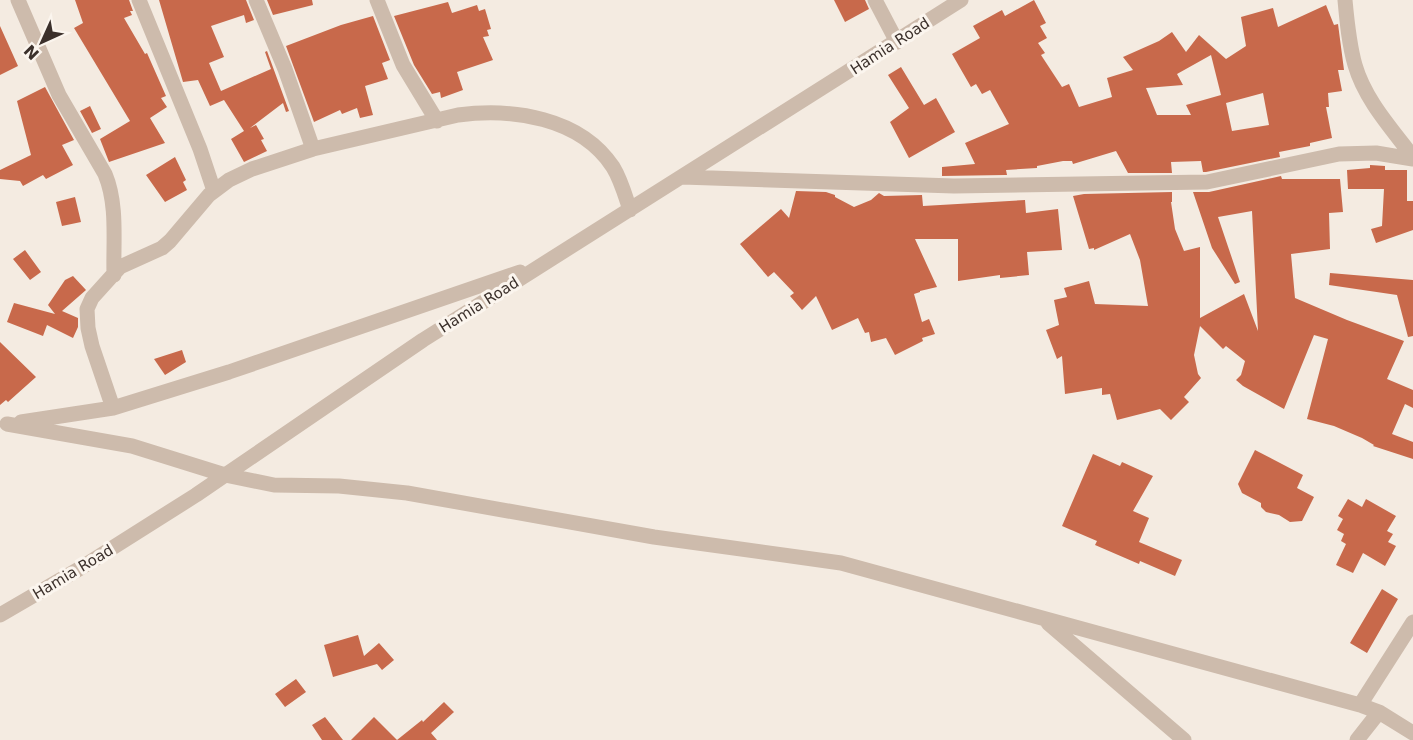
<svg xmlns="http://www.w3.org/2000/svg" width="1413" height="740" font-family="'DejaVu Sans',sans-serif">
<rect width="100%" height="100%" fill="#f4ebe1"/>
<path fill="#c8694b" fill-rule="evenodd" d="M75,0H129L133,11H130L132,15L124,18L145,54L147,53L166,96L161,98L167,107L150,118L165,143L109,162L100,139L130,121L74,28L83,23Z
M159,0H246L254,20L246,23L244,15L211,26L224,57L209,63L221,91L271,69L265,52L267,51L289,111L286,112L283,103L250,128L256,125L264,139L261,140L267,151L244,162L231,139L244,131L224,100L210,106L198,80L183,82Z
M267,0H312L313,5L273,15Z
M834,0H865L869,9L845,22Z
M1034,0L1046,23L1040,26L1047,38L1038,43L1045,53L1041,55L1062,87L1069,84L1079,107L1112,97L1107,78L1133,70L1123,57L1159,41L1172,32L1186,52L1199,35L1226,59L1246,46L1241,17L1273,8L1278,27L1326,5L1334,25L1338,24L1344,70H1338L1342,91L1328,93L1329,107H1326L1332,138L1310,143V146L1279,152L1280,157L1206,172H1203L1201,161L1171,162L1172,173H1128L1116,151L1073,164L1072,161H1063L1037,166V168L1006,170L1007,175H1005L942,176V167L975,164L965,143L1009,124L990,90L982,94L976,84L971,87L952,54L980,38L973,26L1002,10L1005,16ZM1211,55L1221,95L1186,105L1191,115H1157L1146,88L1183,85L1177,74ZM1263,93L1269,125L1232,131L1226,103Z
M448,2L452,13L477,5L479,11L485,9L491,29L487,30L489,36L483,37L493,60L457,72L463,90L441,98L440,92L432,94L414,65L394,16Z
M373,16L390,60L382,63L388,79L365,86L373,115L360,118L357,108L342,114L340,110L314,122L286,46L341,25Z
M0,26L18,66L0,75Z
M901,67L924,105L936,98L955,132L909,158L890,122L909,108L888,75Z
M45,87L74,140L62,145L73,165L46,179L43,175L23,186L20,181L0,179V170L31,155L17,101Z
M90,106L101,129L92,133L80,111Z
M175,157L186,180L183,182L187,190L165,202L146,175Z
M1370,165L1385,166V170H1407V201H1413V230L1376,243L1371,229L1382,226L1384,189H1348L1347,170L1370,168Z
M1281,176L1282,179H1340L1343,212L1329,213L1330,249L1291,254L1295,298L1347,320L1404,341L1387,379L1413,390V408L1405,404L1392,434L1413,442V459L1373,446L1374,445L1362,438L1334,426L1307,419L1328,339L1314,335L1284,409L1243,386L1236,380L1241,375L1245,361L1226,346L1223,349L1200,326L1194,355L1198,374L1201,378L1184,397L1189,402L1171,420L1160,409L1117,420L1110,394L1102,395V388L1065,394L1062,356L1057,359L1046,330L1059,325L1054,300L1067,297L1064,288L1089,281L1095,304L1148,306L1140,260L1130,234L1094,250V248L1089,249L1073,196L1084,194L1172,192V202H1171L1175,229L1184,251L1200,247V318L1244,294L1258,331L1252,211L1218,217L1240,282L1235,284L1212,248L1193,192H1209Z
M796,191L826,192L835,195V197L854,207L871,200L879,193L884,196L922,195L923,206L1025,200L1026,213L1058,209L1062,250L1027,252L1029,275L1000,278V275L958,281V239H915L937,287L920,291V292L914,294L922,322L929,319L935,334L922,338L923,341L895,355L886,338L871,342L869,332L865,333L858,318L832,330L816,296L802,310L790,296L794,293L774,272L768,277L740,244L781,209L789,218Z
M75,197L81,222L62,226L56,202Z
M25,250L41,272L30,280L13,259Z
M1330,273L1413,280V336L1408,337L1397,295L1329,285Z
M73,276L86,290L62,311L78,318V327L73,338L47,325L43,336L7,322L14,303L55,314L48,305L65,280Z
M0,342L36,377L8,402L6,400L0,405Z
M182,350L186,362L165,375L154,359Z
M1255,450L1303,475L1297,488L1314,497L1302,521L1290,522L1279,515L1266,512L1261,507V503L1242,493L1238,484Z
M1093,454L1120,466L1122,462L1153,476L1133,511L1149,518L1139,542L1182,560L1175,576L1140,561L1139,564L1095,545L1097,541L1062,526Z
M1348,499L1362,507L1366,499L1396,516L1387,531L1393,534L1388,542L1396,546L1385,566L1363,553L1353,573L1336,565L1346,544L1341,541L1344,534L1337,530L1343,519L1338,516Z
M1382,589L1398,599L1367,653L1350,643Z
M358,635L364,656L379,643L394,660L382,670L377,664L333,677L324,645Z
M296,679L306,692L285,707L275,694Z
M444,702L454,712L431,733L437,740H397L422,720L423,722Z
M325,717L343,740H322L312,725Z
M374,717L397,740H351Z"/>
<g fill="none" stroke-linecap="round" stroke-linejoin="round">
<path stroke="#cdbbac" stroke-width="15" d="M18,0L59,95L105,174C118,205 113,242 114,275
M139,0L200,149L214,191
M256,0L285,69L313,149
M377,0L403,65L437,121
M875,0L897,42
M1345,0C1347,22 1349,44 1355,65C1365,100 1392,129 1413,157
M682,177L954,186L1207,182L1339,154L1376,153L1413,159
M113,408L92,346L88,328L87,309L92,298L120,267L162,248L170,241L209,195L229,180L252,169L313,149L458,115C512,108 580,117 613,167C621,180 625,195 630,210
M21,422L113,408L229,372L520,272
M7,424L132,446L225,475L274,485L339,486L407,493L654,537L841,563L1360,705L1379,712L1413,733
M0,615L79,569L196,495L423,340L961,0
M1048,623L1184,740
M1360,705L1413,622
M1357,740L1379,712"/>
</g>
<g text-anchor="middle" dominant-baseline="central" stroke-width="6" stroke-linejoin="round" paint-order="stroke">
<g font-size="15" fill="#3b302b" stroke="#fbf5ee">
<text transform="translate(890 46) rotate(-33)">Hamia Road</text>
<text transform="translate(479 305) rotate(-32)">Hamia Road</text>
<text transform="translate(73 572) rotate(-31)">Hamia Road</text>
</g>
</g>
<g transform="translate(42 42) rotate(225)" stroke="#fbf5ee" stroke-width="4.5" paint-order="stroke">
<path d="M0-4.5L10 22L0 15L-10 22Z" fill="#3b302b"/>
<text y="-9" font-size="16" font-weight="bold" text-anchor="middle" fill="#3b302b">N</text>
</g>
</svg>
